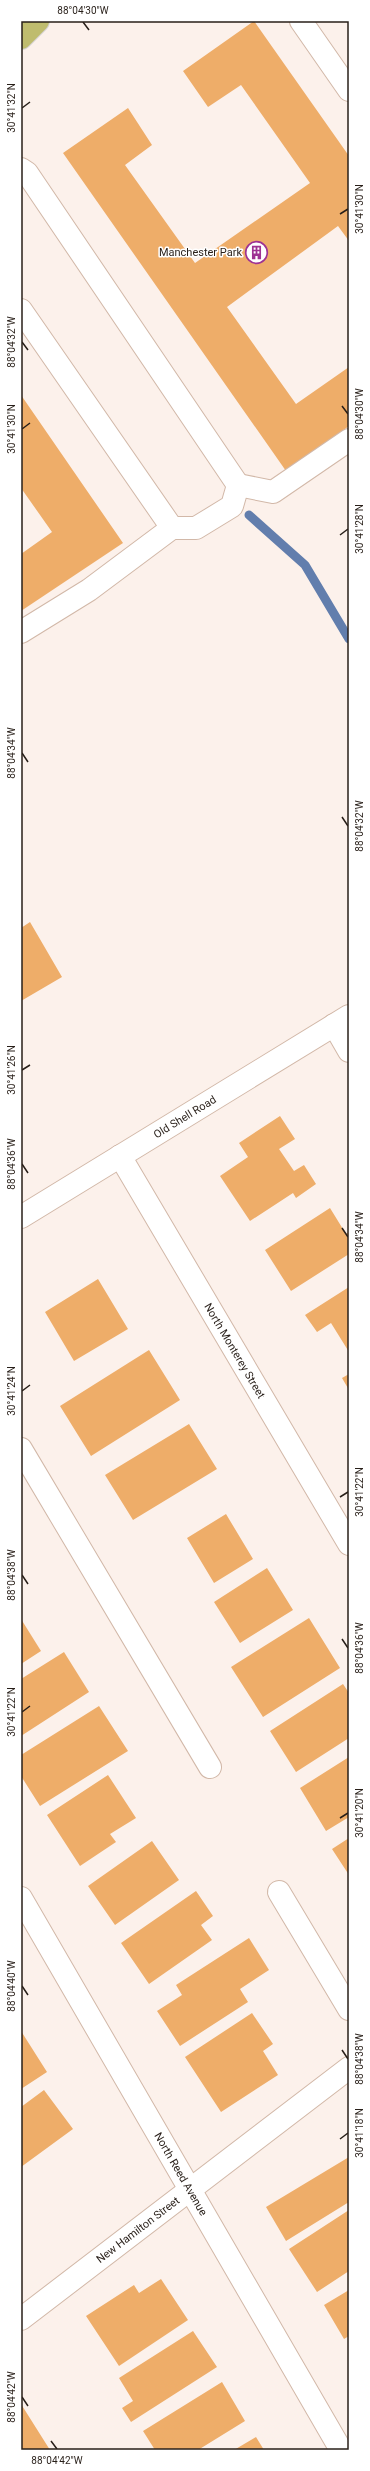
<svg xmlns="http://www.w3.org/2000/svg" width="370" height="2471" font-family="Roboto,sans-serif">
<rect width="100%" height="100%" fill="#fcf1eb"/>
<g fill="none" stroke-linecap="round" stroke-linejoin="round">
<path stroke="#627ead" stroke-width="9" d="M249,515L305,565L349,639"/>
</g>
<path fill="#eead69" d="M254,21L349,156V241L338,226L227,307L296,404L349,367V426L286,471L63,153L128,108L152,145L125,165L195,263L310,183L241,85L208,107L183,71Z
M21,395L123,543L21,611V554L52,532L21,488Z
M30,922L62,977L21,1001V928Z
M280,1116L295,1139L279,1149L294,1171L304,1165L316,1184L296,1198L293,1193L250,1221L220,1176L248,1157L239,1143Z
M330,1208L346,1234L349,1232V1254L291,1291L265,1250Z
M98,1279L128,1329L74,1361L45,1312Z
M349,1287V1352L331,1323L317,1332L305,1315Z
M149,1350L180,1400L91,1456L60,1406Z
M349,1374V1390L342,1378Z
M189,1424L217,1469L133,1520L105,1475Z
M226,1514L253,1559L214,1583L187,1538Z
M267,1568L293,1610L240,1643L214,1602Z
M309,1618L340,1668L263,1717L231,1667Z
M21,1619L41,1651L21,1664Z
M64,1652L89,1692L21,1736V1679Z
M343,1684L349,1693V1738L296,1772L270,1731Z
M99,1706L128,1751L40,1806L21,1776V1755Z
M349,1757V1817L326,1831L300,1788Z
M108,1775L136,1818L110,1834L116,1842L80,1866L47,1815Z
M349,1838V1875L332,1849Z
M152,1841L179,1880L115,1925L88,1886Z
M196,1891L213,1916L201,1925L212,1940L149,1984L121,1943Z
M249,1938L269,1970L240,1989L248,2002L180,2046L157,2011L182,1995L176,1985Z
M252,2013L273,2044L263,2051L278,2075L221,2112L185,2057Z
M21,2031L47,2072L21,2089Z
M44,2090L73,2129L21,2167V2107Z
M349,2157V2202L286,2241L266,2207Z
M349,2210V2271L317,2292L289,2249Z
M161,2279L188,2320L119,2366L86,2316L134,2285L139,2293Z
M349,2290V2336L344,2339L324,2305Z
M193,2331L217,2367L131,2422L122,2408L133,2401L119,2378Z
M222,2382L245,2421L198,2450H155L143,2431Z
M21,2404L50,2450H21Z
M256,2437L264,2450H234Z"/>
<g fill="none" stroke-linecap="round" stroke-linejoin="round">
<defs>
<g id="minor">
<path d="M301,21L349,90"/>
<path d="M21,169L27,173L238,485L232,506L196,528H172L21,310"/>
<path d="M238,485L273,492L349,440"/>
<path d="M21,632L89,590L172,528"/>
<path d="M334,1025L349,1051"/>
<path id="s1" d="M120,1156L349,1544"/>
<path id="s2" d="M21,1217L349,1016"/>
<path d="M21,1449L210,1767"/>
<path d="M279,1892L349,2009"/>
<path id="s3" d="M21,1898L341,2450"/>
<path id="s4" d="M21,2319L349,2068"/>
</g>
<path id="major" d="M21,38L38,21"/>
</defs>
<use href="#minor" stroke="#d2b8a8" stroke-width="24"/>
<use href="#major" stroke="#d4d2d1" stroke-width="24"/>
<use href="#minor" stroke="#fff" stroke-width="22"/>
<use href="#major" stroke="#bfbc6e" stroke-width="22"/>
</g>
<path fill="none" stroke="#281f19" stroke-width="1.5" d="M83,22L89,30M22,108L30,102M340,214L348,209M22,342L28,350M342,406L348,414M22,429L30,423M340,535L348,529M22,753L28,762M342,817L348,826M22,1070L30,1065M22,1164L28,1173M342,1228L348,1237M22,1391L30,1385M340,1497L348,1492M22,1575L28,1584M342,1639L348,1648M22,1712L30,1706M340,1818L348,1813M22,1986L28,1995M342,2050L348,2059M340,2139L348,2133M22,2397L28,2406M51,2441L57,2449"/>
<defs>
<symbol id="building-ring" viewBox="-11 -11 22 22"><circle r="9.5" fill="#fff" stroke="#9e3293" stroke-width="1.5"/><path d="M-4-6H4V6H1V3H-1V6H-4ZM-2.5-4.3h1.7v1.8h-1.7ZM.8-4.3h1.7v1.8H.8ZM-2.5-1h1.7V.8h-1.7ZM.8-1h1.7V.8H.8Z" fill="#9e3293"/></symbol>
</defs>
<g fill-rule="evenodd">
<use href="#building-ring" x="244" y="240" width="25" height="25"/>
</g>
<g text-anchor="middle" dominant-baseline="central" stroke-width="3" stroke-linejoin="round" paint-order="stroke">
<g font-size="11" fill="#281f19" stroke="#fff" text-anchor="end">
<text x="242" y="252">Manchester Park</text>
</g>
<g font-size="11" fill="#281f19" stroke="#fff">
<text stroke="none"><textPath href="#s2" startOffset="192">Old Shell Road</textPath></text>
<text stroke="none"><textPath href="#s1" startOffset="226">North Monterey Street</textPath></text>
<text stroke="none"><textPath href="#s3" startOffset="319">North Reed Avenue</textPath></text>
<text stroke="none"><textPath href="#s4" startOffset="147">New Hamilton Street</textPath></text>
</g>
</g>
<rect width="370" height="2471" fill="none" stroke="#ffffff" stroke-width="44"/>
<rect x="22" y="22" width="326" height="2427" fill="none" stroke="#281f19" stroke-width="1.5"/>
<g font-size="10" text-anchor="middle" fill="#281f19">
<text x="83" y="14">88°04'30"W</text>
<text transform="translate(11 108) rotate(-90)" y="4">30°41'32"N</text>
<text transform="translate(359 209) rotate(-90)" y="4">30°41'30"N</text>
<text transform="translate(11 342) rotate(-90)" y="4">88°04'32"W</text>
<text transform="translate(359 414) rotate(-90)" y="4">88°04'30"W</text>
<text transform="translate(11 429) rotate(-90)" y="4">30°41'30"N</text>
<text transform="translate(359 529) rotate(-90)" y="4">30°41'28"N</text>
<text transform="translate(11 753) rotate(-90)" y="4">88°04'34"W</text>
<text transform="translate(359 826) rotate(-90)" y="4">88°04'32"W</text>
<text transform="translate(11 1070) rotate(-90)" y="4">30°41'26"N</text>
<text transform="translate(11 1164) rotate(-90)" y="4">88°04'36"W</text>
<text transform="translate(359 1237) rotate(-90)" y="4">88°04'34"W</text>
<text transform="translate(11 1391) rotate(-90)" y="4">30°41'24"N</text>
<text transform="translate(359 1492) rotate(-90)" y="4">30°41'22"N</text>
<text transform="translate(11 1575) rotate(-90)" y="4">88°04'38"W</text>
<text transform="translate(359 1648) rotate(-90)" y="4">88°04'36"W</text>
<text transform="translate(11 1712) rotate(-90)" y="4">30°41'22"N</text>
<text transform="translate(359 1813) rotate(-90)" y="4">30°41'20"N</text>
<text transform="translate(11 1986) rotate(-90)" y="4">88°04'40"W</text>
<text transform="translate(359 2059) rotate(-90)" y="4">88°04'38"W</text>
<text transform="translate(359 2133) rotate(-90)" y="4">30°41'18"N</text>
<text transform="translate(11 2397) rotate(-90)" y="4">88°04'42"W</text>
<text x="57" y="2464">88°04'42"W</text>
</g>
</svg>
